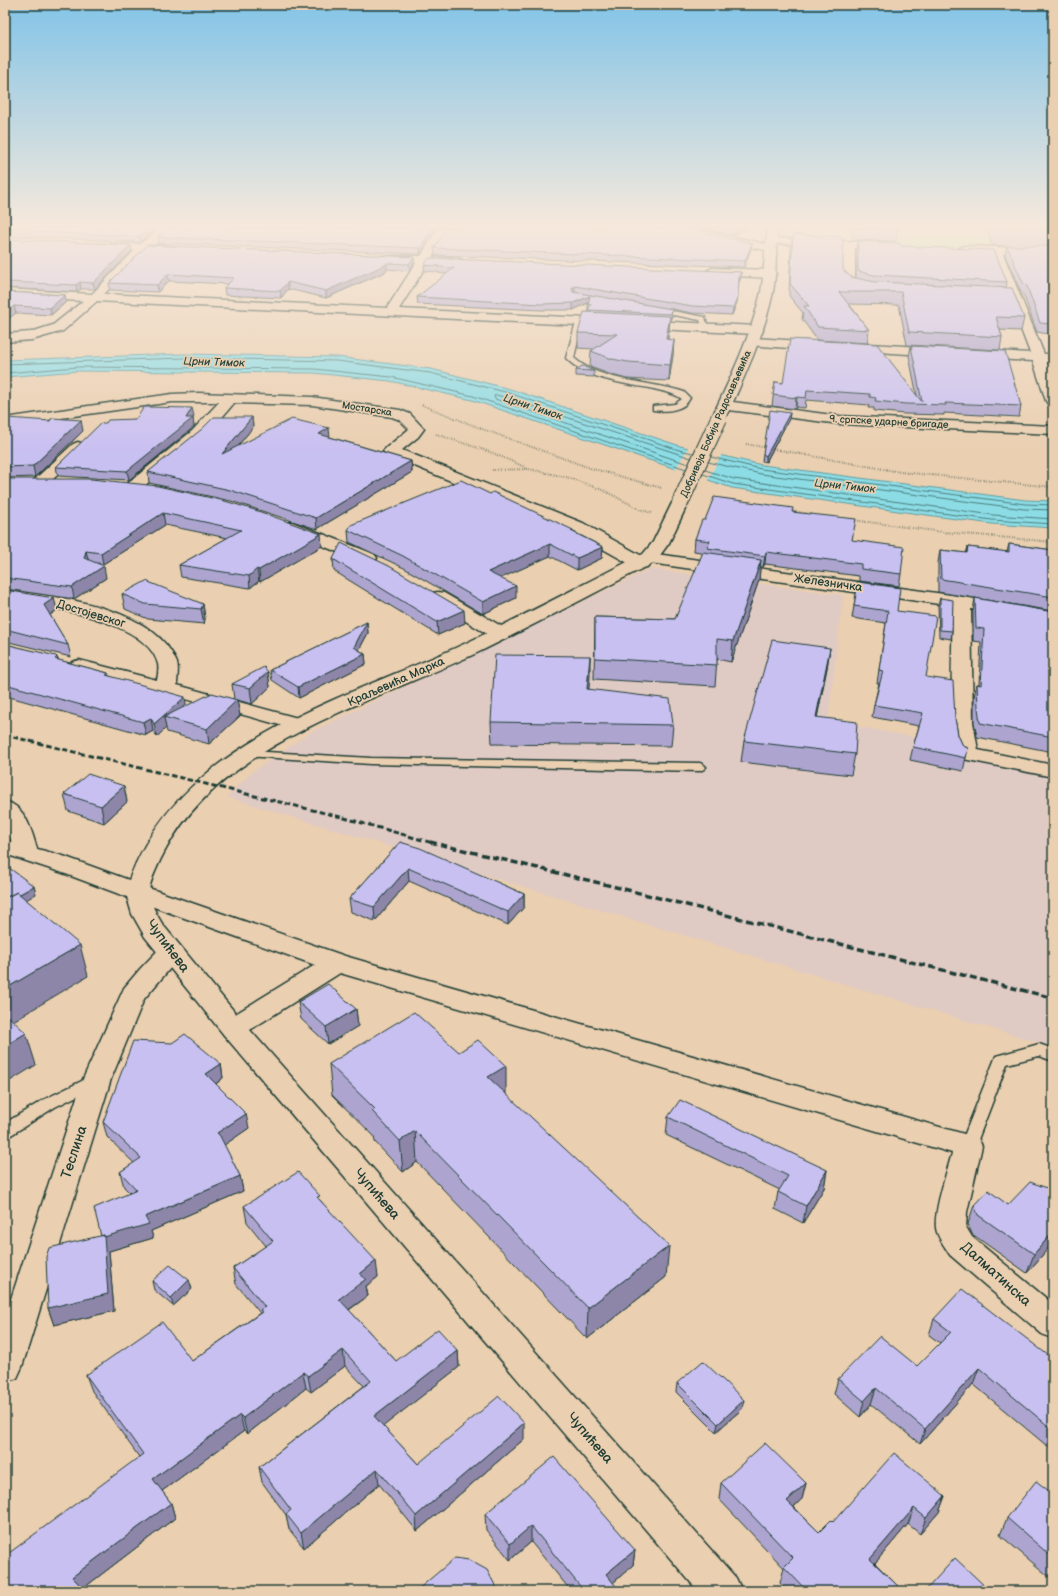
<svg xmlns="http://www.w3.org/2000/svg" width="1058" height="1596" font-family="'Balsamiq Sans',sans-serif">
<rect width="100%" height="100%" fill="#eacfb1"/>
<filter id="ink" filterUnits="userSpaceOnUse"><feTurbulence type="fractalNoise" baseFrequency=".025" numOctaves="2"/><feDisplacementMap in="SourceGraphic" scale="8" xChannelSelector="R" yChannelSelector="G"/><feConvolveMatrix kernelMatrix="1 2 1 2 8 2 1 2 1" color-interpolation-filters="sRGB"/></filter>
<g filter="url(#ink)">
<path fill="#e0cac4" d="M650,569L843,595L828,721L1053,763V1047L227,797L251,773L311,732Z"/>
<path fill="#bdeaa7" stroke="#6e946e" d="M784,228H1053V254L783,241Z"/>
<path fill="#8cdce6" stroke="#609c9f" d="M184,354L337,357L431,369L510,389L680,446L762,465L1025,500L1053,501V528L992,524L732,488L472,400L390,381L314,373L77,371L5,377V360Z"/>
<path fill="#eacfb1" d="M689,446L722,454L707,482L674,471Z"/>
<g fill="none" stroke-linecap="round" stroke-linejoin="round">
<path stroke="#4b7d7b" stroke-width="1" d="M5,364L184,358L337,361L430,373L509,393L679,450L693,453
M5,373L77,367L314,369L391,377L473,396L686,469
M711,457L761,469L1025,504L1053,505
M708,462L761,474L1024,509L1053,510
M688,464L495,399L494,396L496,395L508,398L691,458
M705,470L734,479L993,515L1053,519
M703,474L733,484L992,520L1053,524"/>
<defs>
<path id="service" d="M655,308L705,317L708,328L703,329L700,320L653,311L652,310Z
M579,320L582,322L574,358C600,382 650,381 684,392L690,398C684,411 666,412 653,410V406L675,404L682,399C673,392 660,391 650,388C625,384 583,378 566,358L576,322Z
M248,751L371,758L700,763L704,765L706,767L704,769L700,771L371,764L244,756L242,754L244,752Z
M1039,1044L1053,1049V1061L1039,1056L1007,1064L974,1150L968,1152L962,1150L960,1146L996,1056Z
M94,1075L99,1077L102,1081L99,1085L55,1107L11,1135L5,1137V1123L45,1099Z"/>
<path id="minor" d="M161,228H173L154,245L178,247L180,249L178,251H146L104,294L387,308L416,263L384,261L380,260L378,258L380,256H421L438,228H449L432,257L457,258L461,259L463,261L461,263L457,264L428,263L399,309L757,326L762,327L763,330L762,333L757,334L97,301L63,331L32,340L5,342V334L31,332L53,325L83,301L5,297V289L92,294L134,251L100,249L96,248L94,246L96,244H140Z
M673,228H692L770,245L776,248L770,251L723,242L674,230Z
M771,238L888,243L894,246L888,249L855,248V281L874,286L876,289L874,292C866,294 849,289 843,282V247L767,243L765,241L767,239Z
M964,246L1053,249V255L1003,254L1044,354H1053V362H1047L1053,379V405L1048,404L1046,401L1033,361L976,358L971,357L969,354L971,351L976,350L1030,353L992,253L960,251L958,249Z
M712,268L770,270L774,272L776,274L774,276L770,278L708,274L706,272L708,270Z
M753,338L819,342L824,343L826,346L824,349L819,350L748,345L746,342L748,339Z
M852,343L939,348L944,349L946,352L944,355L939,356L847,350L845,347L847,344Z
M198,393L312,397L400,410L410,414L424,429L418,437L402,450L583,523L642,556L649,553L951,595L1053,612V624L971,609L973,722L978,750L1053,765V777L968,760L961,758C947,740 953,634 953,606L650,563L647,567L641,568L635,567L571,531L386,454L383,451L386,448L409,429L400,420L392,417L312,405L234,403C207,437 173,463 139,490L133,492L127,490L125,487L127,484L192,431L219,402H172L5,426V418L172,394Z
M78,442L83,444L86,447L83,450L47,485L41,487L35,485L33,482L35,479L73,444Z
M292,522L374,554L377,558L374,562L368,563L362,562L286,531L284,527L286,523Z
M5,590C56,596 156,607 177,663C179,669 177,678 177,685L305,720L308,724L305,728L298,730L160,692L72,670L69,666L72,662L79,660L157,680C158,675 159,669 158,664C147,620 43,605 5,600Z
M438,592L444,593L508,630L510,634L508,638L501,640L494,638L432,601L429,597L432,593Z
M5,801C27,807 32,833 38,852L34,857L26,859L18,857L14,852L7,825L5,822Z
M137,884L345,956L978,1138L982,1146L967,1212L966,1227L972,1237L1053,1304V1339L1042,1334L950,1255C946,1248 937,1237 936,1228C934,1209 947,1172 952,1153L340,973L242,1035L233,1038L224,1035L220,1028L224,1021L315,965L129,898L125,892L129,886Z
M171,943L180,946L184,952L144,999L111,1079L22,1367L17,1378L5,1382V1317L83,1079L124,988L140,969L162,946Z"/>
<path id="tertiary" d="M768,228H778C775,250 777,271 773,292C765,331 749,366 733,402L840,416L1053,426V434L840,424L729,410L724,420L719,421L714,420L712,417C731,377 751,336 761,292C765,271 764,249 768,228Z
M680,498L686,500L688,503L669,543L655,562C596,592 538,623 479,652C376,701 223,742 166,849C161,858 149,882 149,892C149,901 158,917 163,925L242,1021L736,1578L742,1591H698L224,1035L145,937L132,914L127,897L63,873L5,854V840L63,856L129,880C180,741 343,700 464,644C524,616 583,584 643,554L653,542L672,503L674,500Z"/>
</defs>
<use href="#service" stroke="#1f3d34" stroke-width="3"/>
<use href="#minor" stroke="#1f3d34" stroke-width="3"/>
<use href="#tertiary" stroke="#1f3d34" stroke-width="3"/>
<path stroke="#1f3d34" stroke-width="2" stroke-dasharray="0.5 2" stroke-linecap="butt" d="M422,405L485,430L590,468L662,488
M436,434L490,452L527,468
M746,444L900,472L1053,487
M492,470L529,469L570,478L605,491L639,509L652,513
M789,511L812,514
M853,520L943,532L1053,542"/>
<use href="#service" fill="#eacfb1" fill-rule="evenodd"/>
<use href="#minor" fill="#eacfb1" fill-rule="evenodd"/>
<use href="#tertiary" fill="#eacfb1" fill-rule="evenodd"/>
<path stroke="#1f3d34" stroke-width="3" stroke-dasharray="5.5 3" stroke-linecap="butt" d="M5,735L341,817L433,843"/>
<path stroke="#1f3d34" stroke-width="3.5" stroke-dasharray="7 3.5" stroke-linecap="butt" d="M430,842L612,886L1053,998"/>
<defs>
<path id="tertiary-bridge" d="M680,503L719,418"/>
</defs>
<use href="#tertiary-bridge" stroke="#1f3d34" stroke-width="18" stroke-linecap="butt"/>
<use href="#tertiary-bridge" stroke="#eacfb1" stroke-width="16"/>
</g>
<path fill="#ada5d0" stroke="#1f3d34" d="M5,228H158L140,242L5,236Z
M167,228H436L420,254L159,243L158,237Z
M700,228H745L733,235Z
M851,228H897L898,230L896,241L853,240Z
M989,228H1053V237L1051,246H1053V346L1048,334L1037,332L1024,296L1021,292L1005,255L1007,246L992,245L988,233Z
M793,234L843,270L851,277L856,278V250L858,241L901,246L1007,282L1006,288L1024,318L1021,331L1000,330L1002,337L1000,350L907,345L899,305L849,304L869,330L867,343L817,340L802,319L803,313L789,296L791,246Z
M5,239L132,251L95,289H81L77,292L5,288Z
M752,243L751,249L744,267L435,255L434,248Z
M147,245L414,257V263L410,271L387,269L385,272L326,298L288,289L281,298L225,295L224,288L228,284L169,281L158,292L110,290L109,283Z
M424,265L741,272V278L739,282L737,302L732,315L692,313L672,309L671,321H670L668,339L674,340L673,355L669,381L627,379L612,375L590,367L591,351L593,349L578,348V333L588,312V303L573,310H541L418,304L417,297L447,274L438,273V272L425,271Z
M5,292L65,295L66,302L51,315L16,313Z
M911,346L1021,406L1019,417L944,413V415L905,414L874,411V408H868L869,405L806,400L805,408L796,407L795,409L772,406L775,382L917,396L909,356Z
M576,370L594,371V377L576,376Z
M790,413L789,419L766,462L762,461L763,454Z
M194,416L193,418L194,427L129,480L58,476L56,467L106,423L136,419Z
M252,417L253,427L238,446L330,437L411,461L412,472L317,529L231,501L149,483L148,472Z
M5,420L83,431L35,477L5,478Z
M5,479L322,546L260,582L259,581L250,588L181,577L179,565L227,538L165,525L103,564L97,563L106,578L74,599L5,589Z
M793,512L852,541L901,574L899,586L859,581V576L765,564L763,567H760L759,580L731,662L717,659L715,686L594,679L595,617L675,619L707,553L694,551L695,539L705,520Z
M348,530L572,531L603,547L602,558L577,570L550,556L500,578L516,598L483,614L404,568L349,542Z
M1009,544L1053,550V611L938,592V563L940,550L966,553L968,547L1007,552Z
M333,559L465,623L438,635L334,571Z
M858,582L897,611L926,677L955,718L958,735L963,746L968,748L963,771L910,760L913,747L919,726L872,717L874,705L879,683H877L886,623L852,618Z
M5,590L57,610L50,615L68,645L71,657L5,641Z
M122,594L203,604L205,619L204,624L148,619L125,609Z
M940,598L952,631L951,639L939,637L938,605Z
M975,598L1053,612V752L977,737L974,722V697L977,684H979L981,642L973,641V611Z
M367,622L368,633L359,650L365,654L366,664L299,698L272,680L270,670Z
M5,644L57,657L58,660L108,673L109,676L186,706L234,699L232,684L268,672L270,687L252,704L237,700L240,716L209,744L167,732L166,728L157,737L153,731L146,735L6,696Z
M830,648L827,668L817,717L855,754L851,775L741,762L744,741Z
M590,656L588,689L673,725L671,746L492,744L491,722Z
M124,786L127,802L104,823L68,811L64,794Z
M400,842L524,894V907L508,925L409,881L375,921L351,912L349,899Z
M298,1002L356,1009L358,1026L328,1044L301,1019Z
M221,1064L223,1078L216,1084L249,1128L224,1145L240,1176L243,1191L151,1231L153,1238L109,1251L114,1311L54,1325L48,1308L101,1236L130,1193L124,1187L120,1172L134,1163L107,1137L103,1122Z
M329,1064L506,1094L666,1277L587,1339L417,1162L403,1172L375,1142L374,1136L332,1095Z
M668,1117L827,1170L824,1188L803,1223L775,1209L778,1192L780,1190L666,1135Z
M1053,1190V1246L1051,1245L1027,1273L972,1234L968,1224L974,1205H1008Z
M320,1200L378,1277L366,1286L368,1296L349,1310L396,1361L458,1351L459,1367L383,1426L418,1464L524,1439L417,1531L379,1484L304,1548L289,1529L286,1515L262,1482L259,1467L364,1386L345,1366L311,1392L306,1388L247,1434L244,1431L162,1491L171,1503L175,1518L81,1590V1591H5L139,1457L92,1391L86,1375L192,1361L260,1313L236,1284L233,1268L266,1246L247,1222L244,1206Z
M152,1281L192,1289L173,1306L154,1290Z
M934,1319L1053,1359V1451L973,1384L920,1444L871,1404L860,1417L834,1394L838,1379L917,1366L940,1343L929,1335Z
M677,1383L742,1409L716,1432L676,1392Z
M721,1483H806L802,1499L794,1507L819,1532L833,1522L945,1496L939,1512L920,1534L908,1524L875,1563L903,1591H788L780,1583L784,1568L719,1499Z
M1053,1494V1580L1000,1535L1007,1518Z
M485,1514L635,1550L633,1565L613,1583L620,1591H571L531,1542L510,1560L486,1530Z"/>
<path fill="#8d86a9" stroke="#1f3d34" d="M150,228H158L140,242V236Z
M432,228H436L420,254V248Z
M735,228H745L733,235V229Z
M752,243L751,249L744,267L745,261Z
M131,245L132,251L95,289L93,283Z
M414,257V263L410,271L409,264Z
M387,263V269L385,272L326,298V291Z
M741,272V278L739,282V276Z
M168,274L169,281L158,292L157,285Z
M80,282L81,289L77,292L76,285Z
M288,282V289L281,298L280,291Z
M575,286V293L572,295V288Z
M65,295L66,302L51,315L50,308Z
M590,296V302L573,310V303Z
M738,296L737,302L732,315L733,308Z
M14,306L16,313L5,322V314Z
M670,316L669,331L665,355L666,339Z
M674,340L673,355L669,381L670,365Z
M797,397L796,407L795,409L796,398Z
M192,408L194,416L193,418L194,427L129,480L127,471L186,418Z
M790,413L789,419L766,462V456Z
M252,417L253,427L223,465L222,454Z
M81,420L83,431L35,477L33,466Z
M329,428L330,438L319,434Z
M411,461L412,472L317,529L316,518Z
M163,513L165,525L103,564L101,553Z
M321,534L322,546L260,582L259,570Z
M550,544V556L488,584V572Z
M603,547L602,558L577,570V558Z
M86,551L89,562L84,558Z
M766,552L765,564L763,567L765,556Z
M761,560L759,580L731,662L733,641Z
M104,566L106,578L74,599L72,587Z
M257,569L259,581L250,588L249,576Z
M516,586V598L483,614V602Z
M54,598L57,610L47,617L44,605Z
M203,604L205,619L204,624L201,609Z
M464,610L465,623L438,635L437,622Z
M367,622L368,633L355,657L354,647Z
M830,648L827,668L813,738L816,717Z
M365,654L366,664L299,698L298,687Z
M590,656V677L587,710V689Z
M268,672L270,687L252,704L250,688Z
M185,697L187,710L164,717L166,728L157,737L154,724Z
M237,700L240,716L209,744L207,729Z
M151,718L153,731L146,735L143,722Z
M124,786L127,802L104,823L101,806Z
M408,868L409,881L375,921L374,907Z
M34,886L36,894L5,913V903Z
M524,894V907L508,925V912Z
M80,945L88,976L5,1026V989Z
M356,1009L358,1026L328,1044L326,1027Z
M26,1033L36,1065L5,1084V1046Z
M221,1064L223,1078L209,1089L206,1074Z
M506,1066V1097L488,1077Z
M246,1114L249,1128L220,1148L217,1133Z
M415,1131L417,1162L403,1172L400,1141Z
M827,1170L824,1188L803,1223L806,1206Z
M240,1176L243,1191L151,1231L153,1238L109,1251L114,1311L54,1325L48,1308L102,1238L145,1217Z
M1053,1232V1241L1051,1245L1027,1273L1034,1254Z
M669,1246L666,1277L587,1339L588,1308Z
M376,1261L378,1277L366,1286L368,1296L341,1315L339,1299L360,1274Z
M189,1280L192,1289L173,1306L171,1298Z
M343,1350L345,1366L311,1392L308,1376Z
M458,1351L459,1367L376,1432L374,1416Z
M979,1368L973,1384L920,1444L925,1429Z
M303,1372L306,1388L247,1434L243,1418Z
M876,1388L871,1404L860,1417L864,1401Z
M744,1400L742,1409L716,1432L718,1424Z
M240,1415L244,1431L158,1494L153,1479Z
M524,1423V1439L417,1531L416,1516Z
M377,1469L379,1484L304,1548L301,1533Z
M806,1483L802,1499L783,1517L787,1501Z
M945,1496L939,1512L920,1534L926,1518Z
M171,1503L175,1518L81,1590V1591H72V1577Z
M914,1508L908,1524L865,1575L870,1559Z
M531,1526V1542L510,1560V1544Z
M635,1550L633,1565L605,1590L606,1574Z"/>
<path fill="#c9c0f2" stroke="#1f3d34" d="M5,228H150L140,236L5,231Z
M167,228H432L420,248L158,237Z
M447,228H686L752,243L745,261L434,248Z
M854,228H897L898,230L855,229Z
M793,234L843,237V270L851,277L875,282L1012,288L1024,318L996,317L1002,337L909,332L901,292H839L869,330L818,327L804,306H809L790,284Z
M5,239L131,245L93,283L80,282L76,285L5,282Z
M858,241L900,243L901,246L994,250L1007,282L874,275L858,271Z
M147,245L414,257L409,264L387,263L385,265L326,291L288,282L280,291L224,288L234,278L168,274L157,285L109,283Z
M1007,246H1053V330L1050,324L1040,323L1027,286L1023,283Z
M429,258L741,272L739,276L738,296L733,308L692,306L575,286L572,288L573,292L672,309L671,314L588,310L591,304H588L590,296L573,303L541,304L417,297L454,268L438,267L439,266L424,265Z
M5,292L65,295L50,308L14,306L5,314Z
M584,312L670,316L666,339L674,340L670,365L628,362L612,359L591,351L617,334L578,333Z
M790,339L877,344L922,402L911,346L1005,351L1021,406L945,403L946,405L906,404L875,401L876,398L870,397V394L807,390L806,398L797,397L796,398L773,395L775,382L783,383Z
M582,366L594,371L576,370Z
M144,407L192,408L186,418H193L127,471L56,467L101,423H106L108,420L136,419Z
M770,410L790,413L766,456L763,454Z
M214,417H252L222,454L292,419L329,428L319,434L411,461L316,518L230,490L148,472L202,429Z
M7,418L50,421L52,418L81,420L33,466L5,467V420Z
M5,479H91L158,486L225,501L258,511L321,534L259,570L257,569L249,576L179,565L241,530L163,513L101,553L86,551L84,558L104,566L72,587L5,578Z
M461,480L490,494L493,492L573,530L571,531L603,547L577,558L550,544L488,572L516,586L483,602L403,556L348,530L351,525Z
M714,497L793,508L792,512L856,519L852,540L904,547L901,574L861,569V564L766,552L765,556L707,548L710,541L695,539L702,520H705Z
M341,543L389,566L464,610L437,622L333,559Z
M1009,544L1053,550V597L941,579L940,550L967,553L968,547L1009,552Z
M703,552L761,560L733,641L717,639V665L595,658V617L675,619Z
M146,581L203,604L201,609L145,604L122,594Z
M858,582L900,588L897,611L936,616L926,677L953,681L955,718L958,735L963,746L968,748L966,758L913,747L923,713L874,705L883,671L879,670L888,611L854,606Z
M5,590L54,598L44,605L68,645L5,629Z
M940,598L953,600L952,631L940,630Z
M975,598L1053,612V737L980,723L978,708L977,684L981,685L984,629L976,628Z
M367,622L354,647L365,654L298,687L270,670Z
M772,640L830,648L816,717L857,722L855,754L744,741Z
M5,644L56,656L57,657L55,659L108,673L106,675L185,697L154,724L151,718L143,722L5,684Z
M495,655L590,656L587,689L670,699L673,725L491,722Z
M264,667L268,672L250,688L232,684Z
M212,693L237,700L207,729L164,717Z
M88,774L124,786L101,806L64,794Z
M400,842L420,848L524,894L508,912L408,868L374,907L349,899Z
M5,865L34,886L20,894L17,892L5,898Z
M17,892L80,945L5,989V898Z
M328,984L356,1009L326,1027L298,1002Z
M414,1012L459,1052L478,1040L506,1066L488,1077L669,1246L588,1308L415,1131L400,1141L372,1111L375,1109L329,1064Z
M5,1013L26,1033L5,1046Z
M185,1034L221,1064L206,1074L246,1114L217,1133L220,1136L240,1176L145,1217L149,1224L104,1237V1235L101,1236L94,1208L137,1190L120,1172L141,1158L103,1122L133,1041L172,1043Z
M680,1100L827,1170L806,1206L778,1192L788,1176L668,1117Z
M298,1172L320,1196L317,1197L376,1261L360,1274L366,1279L339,1299L396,1361L438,1329L458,1351L374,1416L418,1464L499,1396L524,1423L416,1516L377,1469L301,1533L286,1514L291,1510L259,1467L371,1381L343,1350L308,1376L303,1372L243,1418L240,1415L153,1479L171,1503L72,1577L79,1584L72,1591H5V1556L143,1454L86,1375L162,1322L192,1361L262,1312L260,1310L265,1307L233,1268L273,1241L244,1206Z
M1030,1182L1053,1190V1232L1034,1254L978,1215L974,1205L988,1190L1008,1205Z
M104,1235L108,1294L48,1308L46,1257L49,1248Z
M170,1265L189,1280L171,1298L152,1281Z
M962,1289L1053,1359V1430L979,1368L925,1429L876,1388L864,1401L838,1379L880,1336L917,1366L951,1332L934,1319Z
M703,1361L744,1400L718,1424L677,1383Z
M765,1443L806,1483L787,1501L819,1532L831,1520L833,1522L894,1453L945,1496L926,1518L914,1508L870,1559L903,1591H807L784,1567L793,1558L721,1483Z
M554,1457L635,1550L606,1574L620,1591H584L531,1526L510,1544L485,1514Z
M1036,1481L1053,1494V1558L1007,1518Z
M455,1558L469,1560L487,1570L496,1587V1591H416Z
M955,1558L990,1591H925Z"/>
</g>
<linearGradient id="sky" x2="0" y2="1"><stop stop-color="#83c4e7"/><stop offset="0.5" stop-color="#f6e9dc"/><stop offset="1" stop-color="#f6e9dc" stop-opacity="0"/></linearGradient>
<rect width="1058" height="452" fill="url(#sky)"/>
<g text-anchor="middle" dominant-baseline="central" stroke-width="3.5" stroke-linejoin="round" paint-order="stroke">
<g font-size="10" fill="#1f3d34" stroke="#eacfb1">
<text transform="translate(367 409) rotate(9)">Мостарска</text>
<text transform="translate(889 422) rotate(3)">9. српске ударне бригаде</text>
<text transform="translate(716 424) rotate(-66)">Добривоја Бобија Радосављевића</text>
</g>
<g font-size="11" font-style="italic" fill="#24453d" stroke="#eacfb1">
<text transform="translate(214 362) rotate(2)">Црни Тимок</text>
<text transform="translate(533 407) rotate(18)">Црни Тимок</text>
<text transform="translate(845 486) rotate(6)">Црни Тимок</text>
</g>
<g font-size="12" fill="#1f3d34" stroke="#eacfb1">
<text transform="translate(828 583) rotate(8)">Железничка</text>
<text transform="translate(91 614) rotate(17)">Достојевског</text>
<text transform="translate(396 682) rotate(-24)">Краљевића Марка</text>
</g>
<g font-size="14" fill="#1f3d34" stroke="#eacfb1">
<text transform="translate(168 946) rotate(53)">Чупићева</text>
<text transform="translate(74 1152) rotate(-72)">Теслина</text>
<text transform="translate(377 1194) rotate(49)">Чупићева</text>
<text transform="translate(996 1274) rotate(42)">Далматинска</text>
<text transform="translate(590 1438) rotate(49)">Чупићева</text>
</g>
</g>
<rect width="1058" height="1596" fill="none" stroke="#eacfb1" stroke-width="20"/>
<rect x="10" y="10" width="1038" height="1576" fill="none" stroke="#1f3d34" stroke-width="1.5" filter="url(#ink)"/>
</svg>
